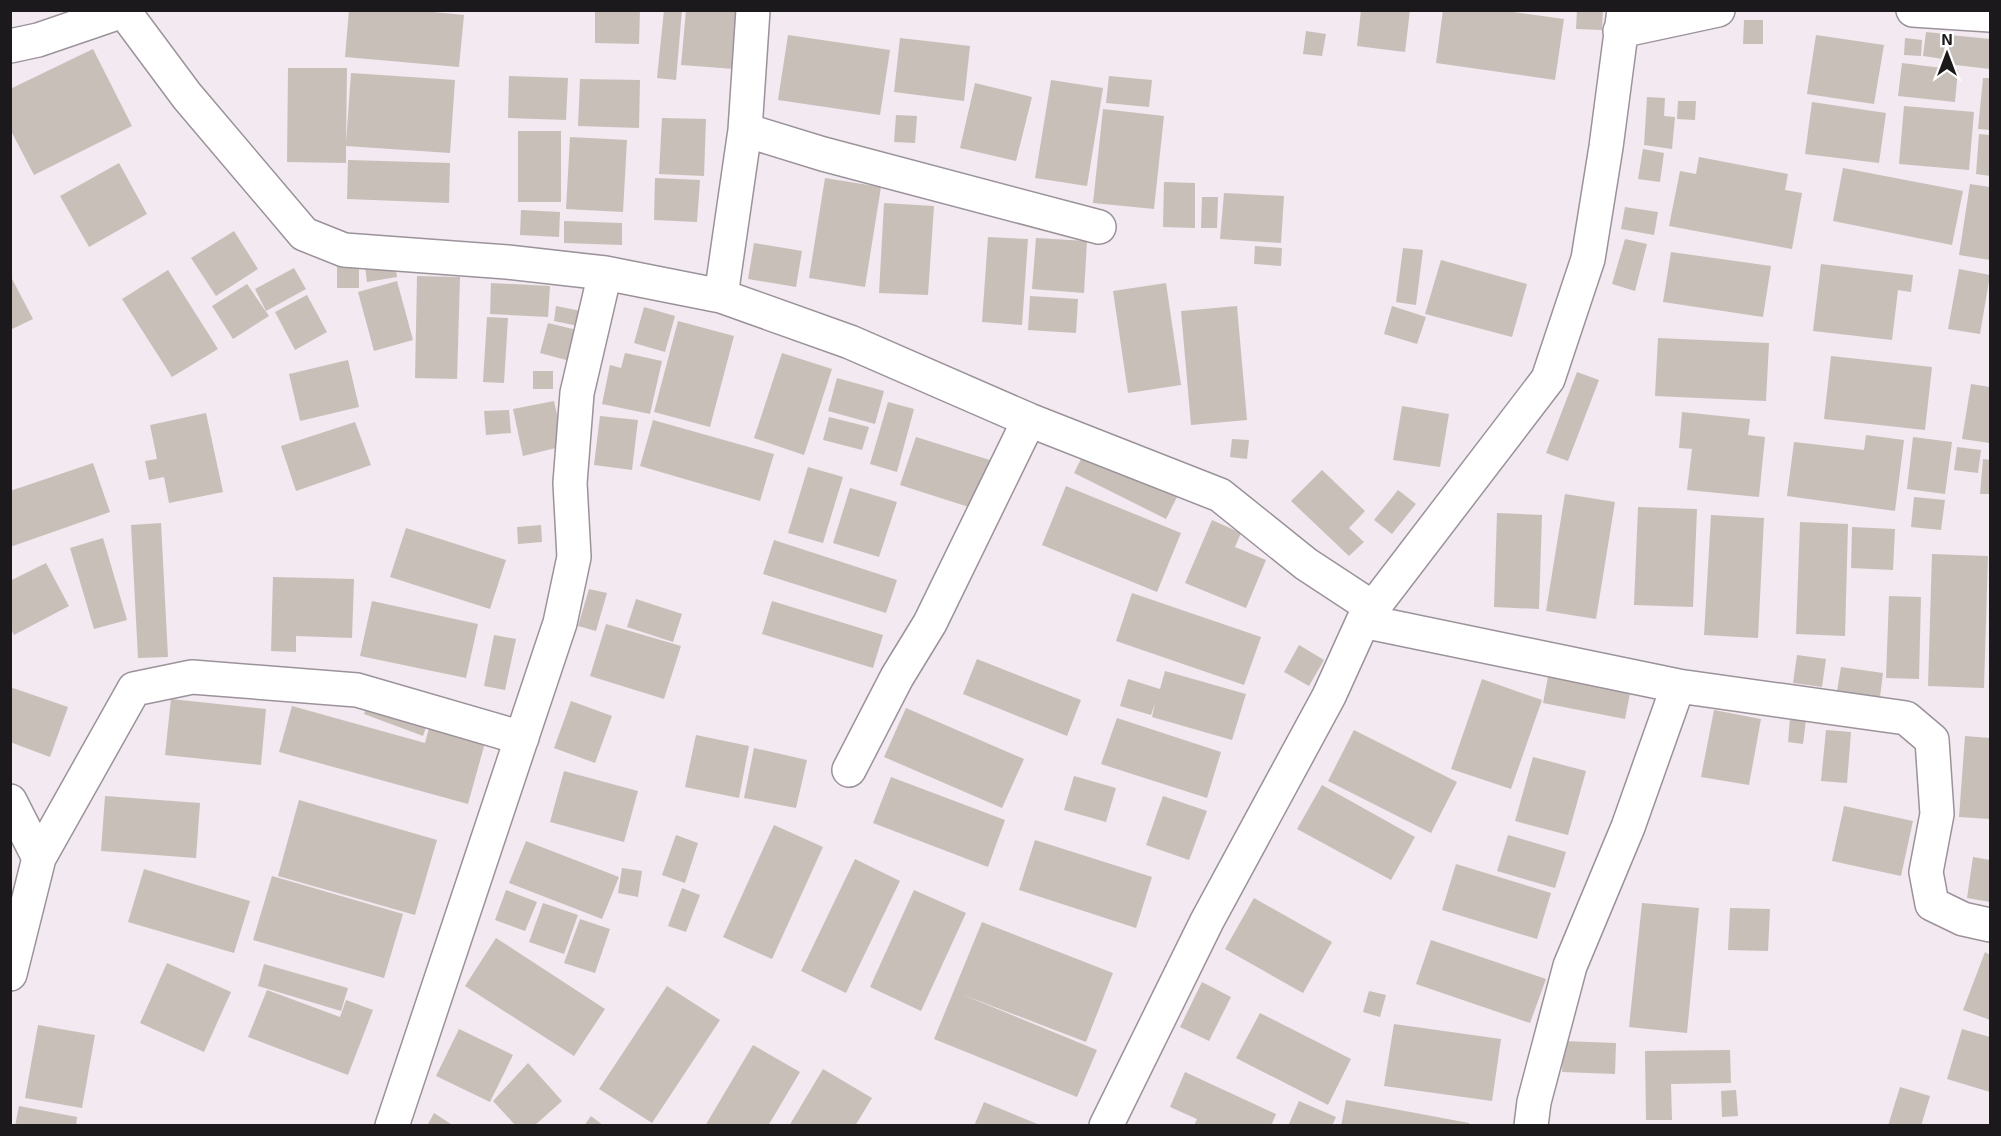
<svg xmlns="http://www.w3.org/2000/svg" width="2001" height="1136" font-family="'Exo 2',sans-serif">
<rect width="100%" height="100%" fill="#f2e9f1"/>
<path fill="#c9bfb9" d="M349,10H413L464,15L459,67L345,57Z
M595,10H640L639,44L595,43Z
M664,10H682L676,80L657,78Z
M686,10H739L734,69L681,65Z
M1361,10H1410L1405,52L1357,46Z
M1443,10H1499L1564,19L1555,80L1436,63Z
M1577,10H1603L1602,30L1576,29Z
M1744,20H1763V44H1743Z
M1306,31L1326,34L1322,56L1303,54Z
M1926,32L1946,34L1943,59L1923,56Z
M788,35L890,50L880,115L778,100Z
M1816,35L1884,45L1874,104L1807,94Z
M1950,35L1990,39V69L1947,64Z
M900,38L970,46L964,101L894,92Z
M1905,38L1922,40L1921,56L1904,55Z
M93,49L132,126L34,175L10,129V89Z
M1902,63L1958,70L1955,102L1898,96Z
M288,68H347L346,143L351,73L455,80L450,153L346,146V163L287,162Z
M509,76L568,78L566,120L508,118Z
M1109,76L1152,80L1149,107L1106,103Z
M1983,78H1990V130L1978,129Z
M580,79L640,80L639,128L578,126Z
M1051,80L1103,88L1087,186L1035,178Z
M975,83L1032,97L1016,161L960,148Z
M1647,97L1665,98L1664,116L1675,117L1672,149L1644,145Z
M1678,101H1696L1695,120L1677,119Z
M1812,102L1886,113L1879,163L1805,154Z
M1904,106L1974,112L1969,170L1899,164Z
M1103,109L1164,116L1154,209L1093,203Z
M896,115L917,116L915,143L894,142Z
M662,118L706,119L704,176L659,174Z
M518,131H561V202H518Z
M1979,134L1990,135V176L1976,174Z
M570,137L627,140L623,212L566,209Z
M1643,149L1664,153L1660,182L1638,179Z
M1699,157L1788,174L1785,190L1802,193L1792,249L1669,226L1680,171L1696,174Z
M348,160L450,163L449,203L347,199Z
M119,163L147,214L89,247L60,196Z
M1843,168L1963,191L1952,245L1833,221Z
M655,178L700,180L697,222L654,220Z
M825,178L881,187L865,287L809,278Z
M1164,182L1195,183V228L1163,227Z
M1970,184L1990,187V260L1959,255Z
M1224,193L1284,196L1281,243L1220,239Z
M1202,197H1218L1217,228H1201Z
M884,203L934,206L928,295L879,293Z
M1625,207L1658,212L1654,235L1621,229Z
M521,210L560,212L559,237L520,235Z
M564,221L622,223V245L564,243Z
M234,231L258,269L216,296L191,258Z
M988,237L1028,239L1022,325L982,322Z
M1036,238L1087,241L1084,293L1032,289Z
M1625,239L1647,244L1635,291L1612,284Z
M754,243L802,251L796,287L748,279Z
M1255,246L1282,248L1281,266L1254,264Z
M1403,248L1423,250L1416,305L1396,302Z
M1671,252L1771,266L1763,317L1663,302Z
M1441,260L1527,284L1512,337L1425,314Z
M395,262L397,277L367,282L365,266Z
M1821,264L1913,275L1911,292L1898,290L1892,340L1813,331Z
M337,267L359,268V288H337Z
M294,268L306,289L266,311L255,289Z
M1959,269L1990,275L1980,334L1948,329Z
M168,270L218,349L172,377L122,299Z
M10,275L33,319L10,330Z
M417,276L460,277L457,379L415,378Z
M397,281L413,340L374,351L358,292Z
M491,283L550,286L548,317L490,314Z
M1166,283L1181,385L1128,393L1113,291Z
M247,284L269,316L233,339L212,306Z
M307,295L327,332L295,350L275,312Z
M1030,296L1078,299L1076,333L1028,330Z
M556,306L586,312L583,327L554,321Z
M1237,306L1247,420L1191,425L1181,311Z
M1392,306L1426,317L1417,344L1384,334Z
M644,307L675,316L665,352L634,343Z
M487,317L508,318L504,383L483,382Z
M678,321L734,336L710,427L654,412Z
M548,323L577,330L570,361L540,353Z
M1658,338L1769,343L1766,401L1655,396Z
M625,353L662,361L650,414L602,404L610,365L621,368Z
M782,353L832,369L804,455L754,438Z
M1831,356L1932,367L1925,430L1824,419Z
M348,360L359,407L300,421L289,374Z
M533,371H553V389H533Z
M1577,372L1599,380L1568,461L1546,453Z
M837,378L884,391L875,424L828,411Z
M1971,384L1990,387V443L1962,439Z
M554,401L564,446L523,456L513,409Z
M888,402L914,409L897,472L870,464Z
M1402,406L1449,414L1440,467L1393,460Z
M509,410L511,433L486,435L484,411Z
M1682,412L1750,419L1748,435L1765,437L1759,497L1687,490L1692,449L1679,448Z
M206,413L223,492L169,503L164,477L149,480L145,461L157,459L150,425Z
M600,416L638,420L632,470L594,465Z
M829,417L869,427L862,450L823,440Z
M653,420L774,454L760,501L640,466Z
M355,422L371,465L296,491L281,446Z
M1866,435L1904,440L1895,511L1787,496L1794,442L1864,450Z
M916,437L993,461L978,510L900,485Z
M1913,437L1952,442L1945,494L1907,489Z
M1232,439L1249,440L1247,459L1230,457Z
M1957,447L1981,450L1978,473L1954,470Z
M1085,451L1177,497L1166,519L1074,473Z
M1983,459L1990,460V494H1980Z
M93,463L110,512L10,547V491Z
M808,467L843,477L823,543L788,533Z
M1322,470L1365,511L1349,528L1364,542L1349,556L1291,501Z
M1066,486L1181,533L1157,592L1042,545Z
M850,488L897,502L879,557L833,543Z
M1398,490L1416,504L1392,534L1374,520Z
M1565,494L1615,502L1596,619L1546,611Z
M1914,497L1945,500L1941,530L1911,527Z
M1638,507L1697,509L1693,607L1634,605Z
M1497,513L1542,515L1539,609L1494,607Z
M1711,515L1764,518L1758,638L1704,635Z
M1212,520L1241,533L1235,547L1266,560L1246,608L1185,583Z
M1800,522L1848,524L1845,636L1796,634Z
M161,523L168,657L138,658L131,525Z
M541,525L542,542L518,544L517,527Z
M1852,527L1895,529L1893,570L1851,568Z
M406,528L506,560L490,609L390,577Z
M103,538L127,620L94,629L70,548Z
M774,540L897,580L886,613L763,574Z
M1932,554L1988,556L1984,688L1928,686Z
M46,563L69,606L14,635L10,628V581Z
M273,577L354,579L352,638L296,636V652L271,651Z
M589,589L607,593L596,631L578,626Z
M1132,593L1261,637L1244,685L1116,641Z
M1889,596L1921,597L1919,679L1886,678Z
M636,599L682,614L673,642L627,627Z
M372,601L478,624L466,678L360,656Z
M772,601L883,635L873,668L762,634Z
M606,624L681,646L664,699L590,676Z
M494,635L516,639L505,690L484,686Z
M1299,645L1324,660L1309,686L1284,672Z
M1797,655L1826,659L1822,687L1793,683Z
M977,659L1081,700L1067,736L963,694Z
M1551,661L1633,678L1625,719L1543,703Z
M1841,667L1883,673L1880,697L1837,691Z
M1165,671L1246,694L1232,740L1152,717L1155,703L1151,715L1120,706L1128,679L1160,689Z
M1482,679L1542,700L1511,789L1451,769Z
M10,687L68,707L50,757L10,742Z
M371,694L430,716L423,736L364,714Z
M171,699L266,709L261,765L165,755Z
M571,701L612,716L595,763L554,748Z
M292,706L425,743L430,724L486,739L468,804L279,752Z
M906,708L1024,759L1002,808L884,757Z
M1714,710L1761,719L1749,785L1701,777Z
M1117,718L1221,752L1207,798L1101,764Z
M1790,718L1806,720L1803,744L1788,742Z
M1354,730L1457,782L1431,833L1328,781Z
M1826,730L1851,732L1847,783L1821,781Z
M696,735L749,746L739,798L685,787Z
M1965,736L1990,738V819L1959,817Z
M754,748L807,760L796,808L744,798Z
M1533,757L1586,771L1568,835L1515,821Z
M564,771L638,791L624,842L550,822Z
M1074,776L1116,788L1106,822L1064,810Z
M891,777L1005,820L988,867L873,823Z
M1322,785L1415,837L1391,880L1297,829Z
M105,796L200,803L196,858L101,851Z
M1163,796L1207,811L1189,860L1146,845Z
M299,800L437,840L415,915L278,876Z
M1844,806L1913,821L1901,876L1832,861Z
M774,825L823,847L772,959L723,937Z
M676,835L698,843L685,883L662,875Z
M1508,835L1566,852L1555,888L1497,871Z
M1035,840L1152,877L1136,928L1019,890Z
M526,841L619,877L602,919L509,883Z
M1973,857L1990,860V902L1967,898Z
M855,859L900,881L846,993L801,971Z
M1456,864L1551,893L1537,939L1442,910Z
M622,868L642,871L638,897L618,893Z
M144,869L250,901L234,953L128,922Z
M272,876L403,914L384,978L253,940Z
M682,888L700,895L686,932L668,926Z
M506,890L537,902L525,931L495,920Z
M914,890L966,913L921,1011L870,987Z
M1254,898L1332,942L1303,993L1225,949Z
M543,903L578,915L564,954L529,942Z
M1642,903L1699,908L1687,1033L1629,1027Z
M1730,908L1770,909L1768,951L1728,950Z
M580,919L610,929L595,973L564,963Z
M982,922L1113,973L1086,1042L961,994L1097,1050L1077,1097L934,1039Z
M496,938L605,1009L574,1056L465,986Z
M1431,940L1546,979L1530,1023L1416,984Z
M1985,952L1990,955V1020L1963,1010Z
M167,963L231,992L204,1052L140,1023Z
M264,964L348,988L341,1011L258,986Z
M1202,982L1231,997L1209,1041L1180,1027Z
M667,986L720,1020L652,1123L599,1089Z
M267,990L340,1017L346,1000L373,1010L348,1075L248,1037Z
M1369,991L1386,995L1380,1017L1363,1012Z
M1260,1013L1351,1059L1328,1105L1236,1058Z
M1394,1024L1501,1039L1492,1101L1384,1086Z
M38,1025L95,1035L82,1108L25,1098Z
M459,1029L513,1055L490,1102L436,1076Z
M1962,1029L1990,1037V1092L1947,1079Z
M1563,1041L1616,1043L1615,1074L1562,1072Z
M753,1045L800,1072L768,1126H705Z
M1730,1050L1731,1083L1671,1084L1672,1120H1646L1645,1051Z
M528,1063L562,1101L534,1126H516L493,1101Z
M823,1069L872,1098L855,1126H789Z
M1185,1072L1276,1114L1271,1126H1194L1197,1119L1170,1107Z
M1900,1087L1930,1096L1921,1126H1888Z
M1736,1090L1738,1116L1722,1117L1721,1091Z
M1346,1100L1469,1123V1126H1341Z
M1299,1101L1336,1117L1332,1126H1288Z
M984,1102L1040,1125V1126H974Z
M19,1106L77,1117L76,1126H15Z
M434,1113L454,1126H427Z
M591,1116L604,1126H584Z"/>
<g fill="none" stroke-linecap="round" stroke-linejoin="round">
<defs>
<path id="minor" d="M123,10L187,96L304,234L344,250L507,262L605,273L721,296L850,342L1029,420L1220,495L1306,564L1373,608
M1913,10L1990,15
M1620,31L1718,10
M10,46L38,40L123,11
M745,130L823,154L1099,227
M721,296L745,130L753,10
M1363,621L1678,686L1906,718L1932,740L1937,814L1926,872L1932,904L1963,919L1990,925
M849,770L897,677L930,623L1029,420
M10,801L39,858L10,974
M39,858L134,689L192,677L357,690L522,738
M392,1126L560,623L574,557L570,483L577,393L605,273
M1106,1126L1207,921L1329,696L1363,621L1548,379L1588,259L1606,147L1624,10
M1531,1126L1534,1102L1570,966L1628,827L1678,686"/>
</defs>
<use href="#minor" stroke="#9b929a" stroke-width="36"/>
<use href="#minor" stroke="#fff" stroke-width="33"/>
</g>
<rect width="2001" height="1136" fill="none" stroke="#1c191c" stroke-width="24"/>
<g transform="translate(1947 54)" stroke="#ffffff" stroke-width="4.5" paint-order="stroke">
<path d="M0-4.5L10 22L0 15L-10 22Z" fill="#1c191c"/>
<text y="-9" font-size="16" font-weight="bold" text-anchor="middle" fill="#1c191c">N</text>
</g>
</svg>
